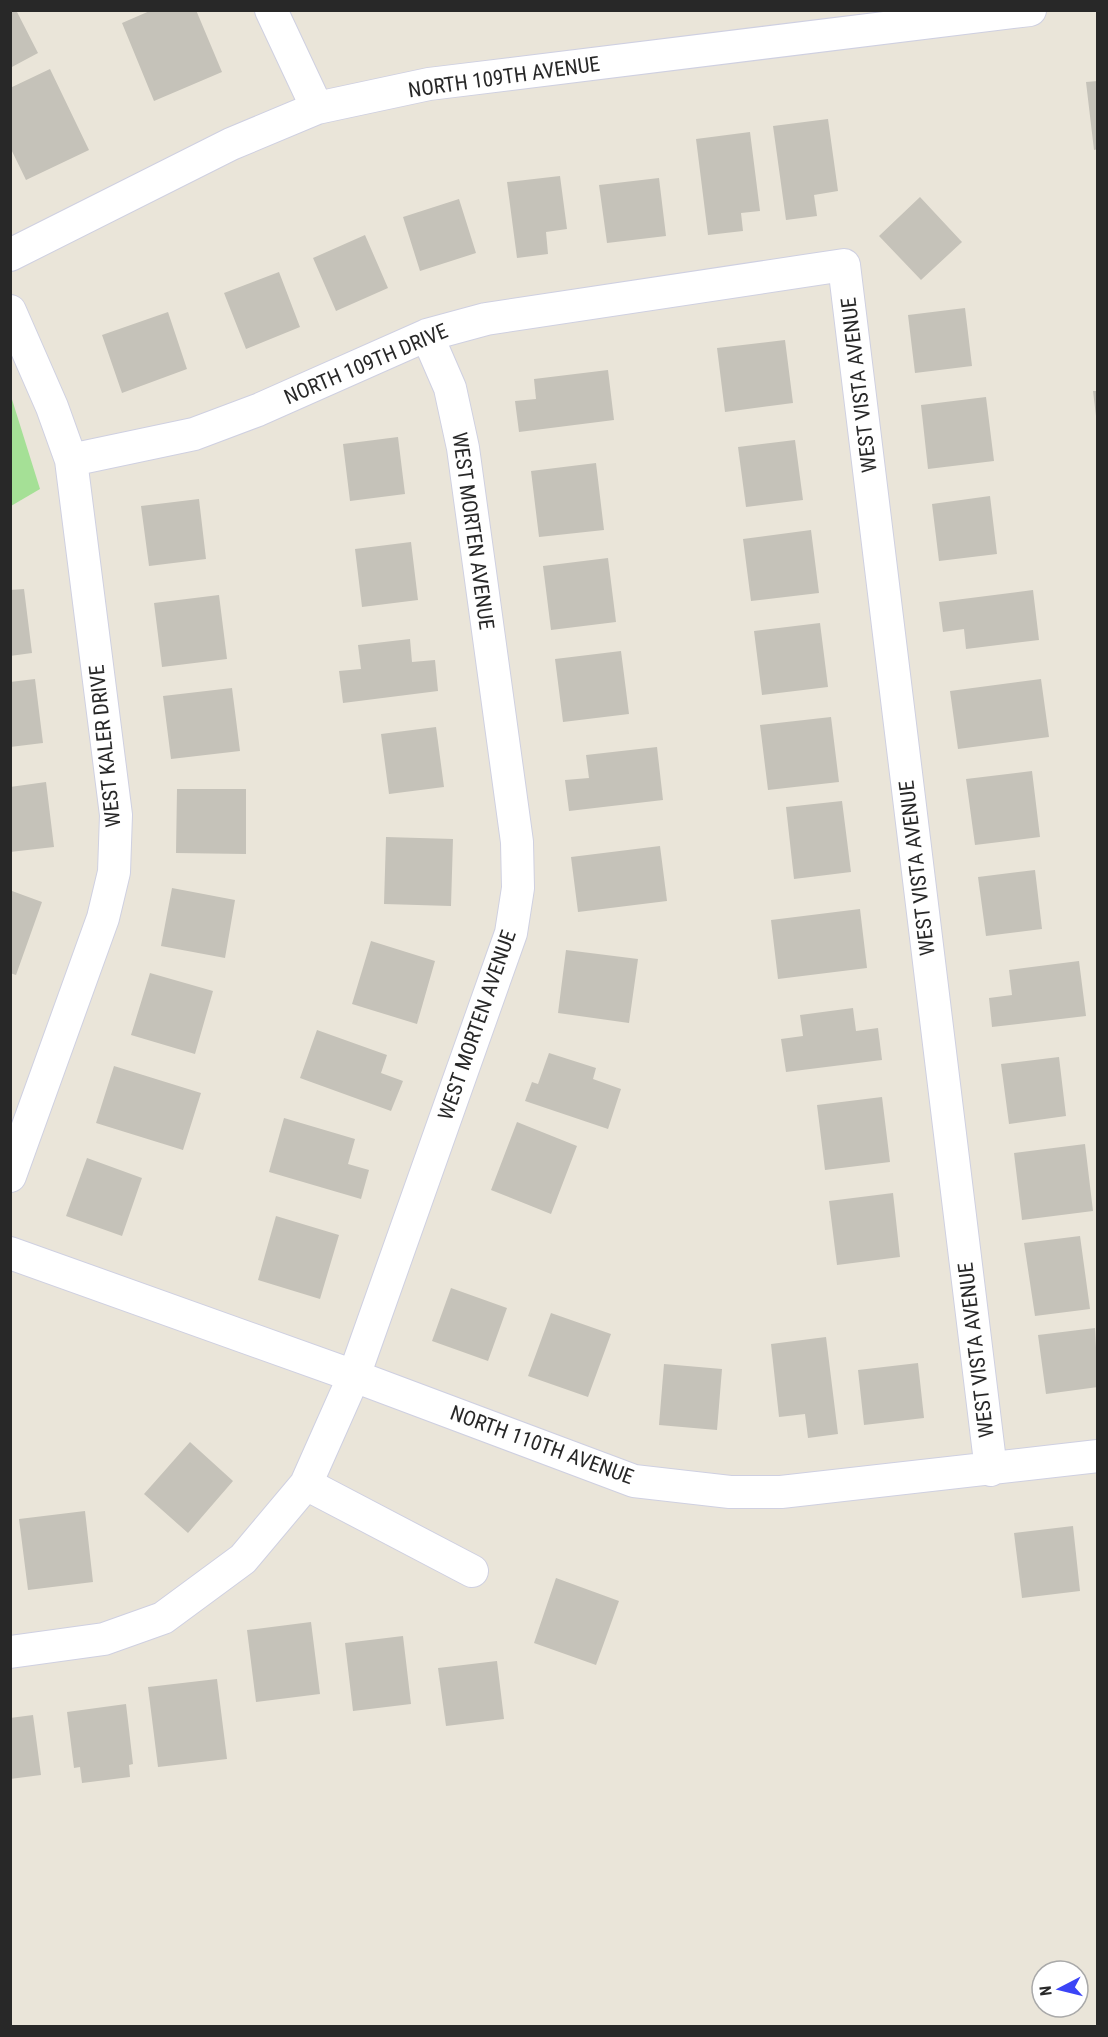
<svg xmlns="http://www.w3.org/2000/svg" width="1108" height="2037" font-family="'Roboto Condensed',sans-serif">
<rect width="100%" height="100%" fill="#eae5d9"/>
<path fill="#a5e096" d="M10,393L40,489L11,506H10Z"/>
<path fill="#c5c2b9" d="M10,10H16L38,53L10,68Z
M152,10H196L222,72L154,101L122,23Z
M50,69L89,150L26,180L10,147V88Z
M1098,81V149L1094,150L1086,82Z
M828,119L838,191L814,195L817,216L786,220L773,126Z
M750,132L760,211L741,213L743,231L708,235L696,139Z
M560,176L567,229L546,232L548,254L517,258L507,182Z
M659,178L666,236L607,243L599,185Z
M920,197L962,242L921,280L879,236Z
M459,199L476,253L420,271L403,217Z
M365,235L388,288L336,311L313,258Z
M279,272L300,327L246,349L224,293Z
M965,308L972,366L915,373L908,315Z
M168,312L187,369L122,393L102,335Z
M785,340L793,403L725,412L717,348Z
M608,370L614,420L519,432L515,401L536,399L534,379Z
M1093,391H1098V416H1096Z
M986,397L994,461L928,469L921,405Z
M398,437L405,494L350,501L343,444Z
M795,440L803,500L746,507L738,447Z
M596,463L604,530L539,537L531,471Z
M990,496L997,554L939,561L932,504Z
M199,499L206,559L149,566L141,506Z
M811,530L819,593L751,601L743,539Z
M411,542L418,600L362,607L355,549Z
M608,558L616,622L551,630L543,566Z
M24,589L32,653L10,656V590Z
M1033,590L1039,640L966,649L964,629L943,632L939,602Z
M219,595L227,659L162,667L154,603Z
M820,623L828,687L762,695L754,631Z
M410,639L412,662L435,660L438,691L343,703L339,671L361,669L358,645Z
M621,651L629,714L563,722L555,659Z
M35,679L43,743L10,747V682Z
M1041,679L1049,737L958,749L950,691Z
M232,688L240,751L171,759L163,696Z
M831,717L839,782L768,790L760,725Z
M436,727L444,787L389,794L381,734Z
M657,747L663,800L569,811L565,780L589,778L586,755Z
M1032,771L1040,837L975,845L966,779Z
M46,782L54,847L10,852V787Z
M177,789H246V854L176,853Z
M842,801L851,872L794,879L786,807Z
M386,837L453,839L451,906L384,904Z
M660,846L667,901L578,912L571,857Z
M1035,870L1042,929L986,936L978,877Z
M172,888L235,900L225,958L161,946Z
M12,891L42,902L16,975L10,973Z
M860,909L867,968L778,979L771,920Z
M371,941L435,961L417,1024L352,1004Z
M566,950L638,959L629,1023L558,1013Z
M1079,961L1086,1016L992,1027L989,998L1012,995L1009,970Z
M150,973L213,991L195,1054L131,1035Z
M853,1008L856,1031L878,1028L882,1060L786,1072L781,1039L803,1036L800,1015Z
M317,1030L387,1055L381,1073L403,1081L391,1111L300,1078Z
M549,1053L596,1068L593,1079L621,1089L608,1129L525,1101L532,1082L538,1084Z
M1059,1057L1066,1116L1009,1124L1001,1064Z
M114,1066L201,1093L183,1150L96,1123Z
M882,1097L890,1162L825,1170L817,1105Z
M284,1118L355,1139L348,1164L369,1170L361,1199L269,1172Z
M517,1122L577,1146L551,1214L491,1190Z
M1085,1144L1093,1211L1022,1220L1014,1153Z
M87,1158L142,1178L122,1236L66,1216Z
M893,1193L900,1257L837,1265L829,1201Z
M276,1216L339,1235L320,1299L258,1280Z
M1080,1236L1090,1309L1035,1316L1024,1243Z
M451,1288L507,1308L488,1361L432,1341Z
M551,1313L611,1334L588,1397L528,1376Z
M1095,1328L1098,1387L1046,1394L1038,1335Z
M826,1337L838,1434L808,1438L805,1414L779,1417L771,1344Z
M918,1363L924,1418L864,1425L858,1370Z
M664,1364L722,1369L717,1430L659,1425Z
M190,1442L233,1481L188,1533L144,1494Z
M85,1511L93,1582L28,1590L19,1519Z
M1073,1526L1080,1591L1022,1598L1014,1533Z
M556,1578L619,1601L596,1665L534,1643Z
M311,1622L320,1694L256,1702L247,1630Z
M403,1636L411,1704L353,1711L345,1643Z
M497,1661L504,1719L446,1726L438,1668Z
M217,1679L227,1759L158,1767L148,1687Z
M126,1704L133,1764L129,1765L130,1777L82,1783L80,1767L74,1768L67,1712Z
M33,1715L41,1775L10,1779V1718Z"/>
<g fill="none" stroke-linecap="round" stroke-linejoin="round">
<defs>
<path id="minor" d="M271,10L317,108
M10,255L231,144L317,108L429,84L1030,10
M10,311L52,407L71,460L116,815L114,872L103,918L10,1176
M71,460L194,434L258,410L427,335L486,319L844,265L991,1470
M10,1253L354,1376L634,1481L730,1492H781L1098,1456
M306,1484L472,1571
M10,1652L104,1639L163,1618L243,1559L306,1484L354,1376L511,933L518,888L517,842L463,448L450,388L427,335"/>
</defs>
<use href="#minor" stroke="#cfd0e1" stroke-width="34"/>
<use href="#minor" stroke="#fff" stroke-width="32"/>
</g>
<g text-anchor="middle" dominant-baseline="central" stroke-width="4.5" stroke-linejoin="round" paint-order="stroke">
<g font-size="21" fill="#282828" stroke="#fff">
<text transform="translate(504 77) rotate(-8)">NORTH 109TH AVENUE</text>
<text transform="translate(366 364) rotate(-23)">NORTH 109TH DRIVE</text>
<text transform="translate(859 385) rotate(-97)">WEST VISTA AVENUE</text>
<text transform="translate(473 531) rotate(82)">WEST MORTEN AVENUE</text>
<text transform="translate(105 746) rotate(-96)">WEST KALER DRIVE</text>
<text transform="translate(917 868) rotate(-97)">WEST VISTA AVENUE</text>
<text transform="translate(477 1025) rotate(-71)">WEST MORTEN AVENUE</text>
<text transform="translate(976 1350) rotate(-97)">WEST VISTA AVENUE</text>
<text transform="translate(542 1445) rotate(20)">NORTH 110TH AVENUE</text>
</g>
</g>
<rect width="1108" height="2037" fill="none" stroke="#282828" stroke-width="24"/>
<g transform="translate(1060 1989) rotate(263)"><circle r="28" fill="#ffffff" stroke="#a9a9a9" stroke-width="1.5"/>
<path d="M0-4.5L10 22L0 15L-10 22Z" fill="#3b44f6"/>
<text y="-9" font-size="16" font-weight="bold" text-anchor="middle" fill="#282828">N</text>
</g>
</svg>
